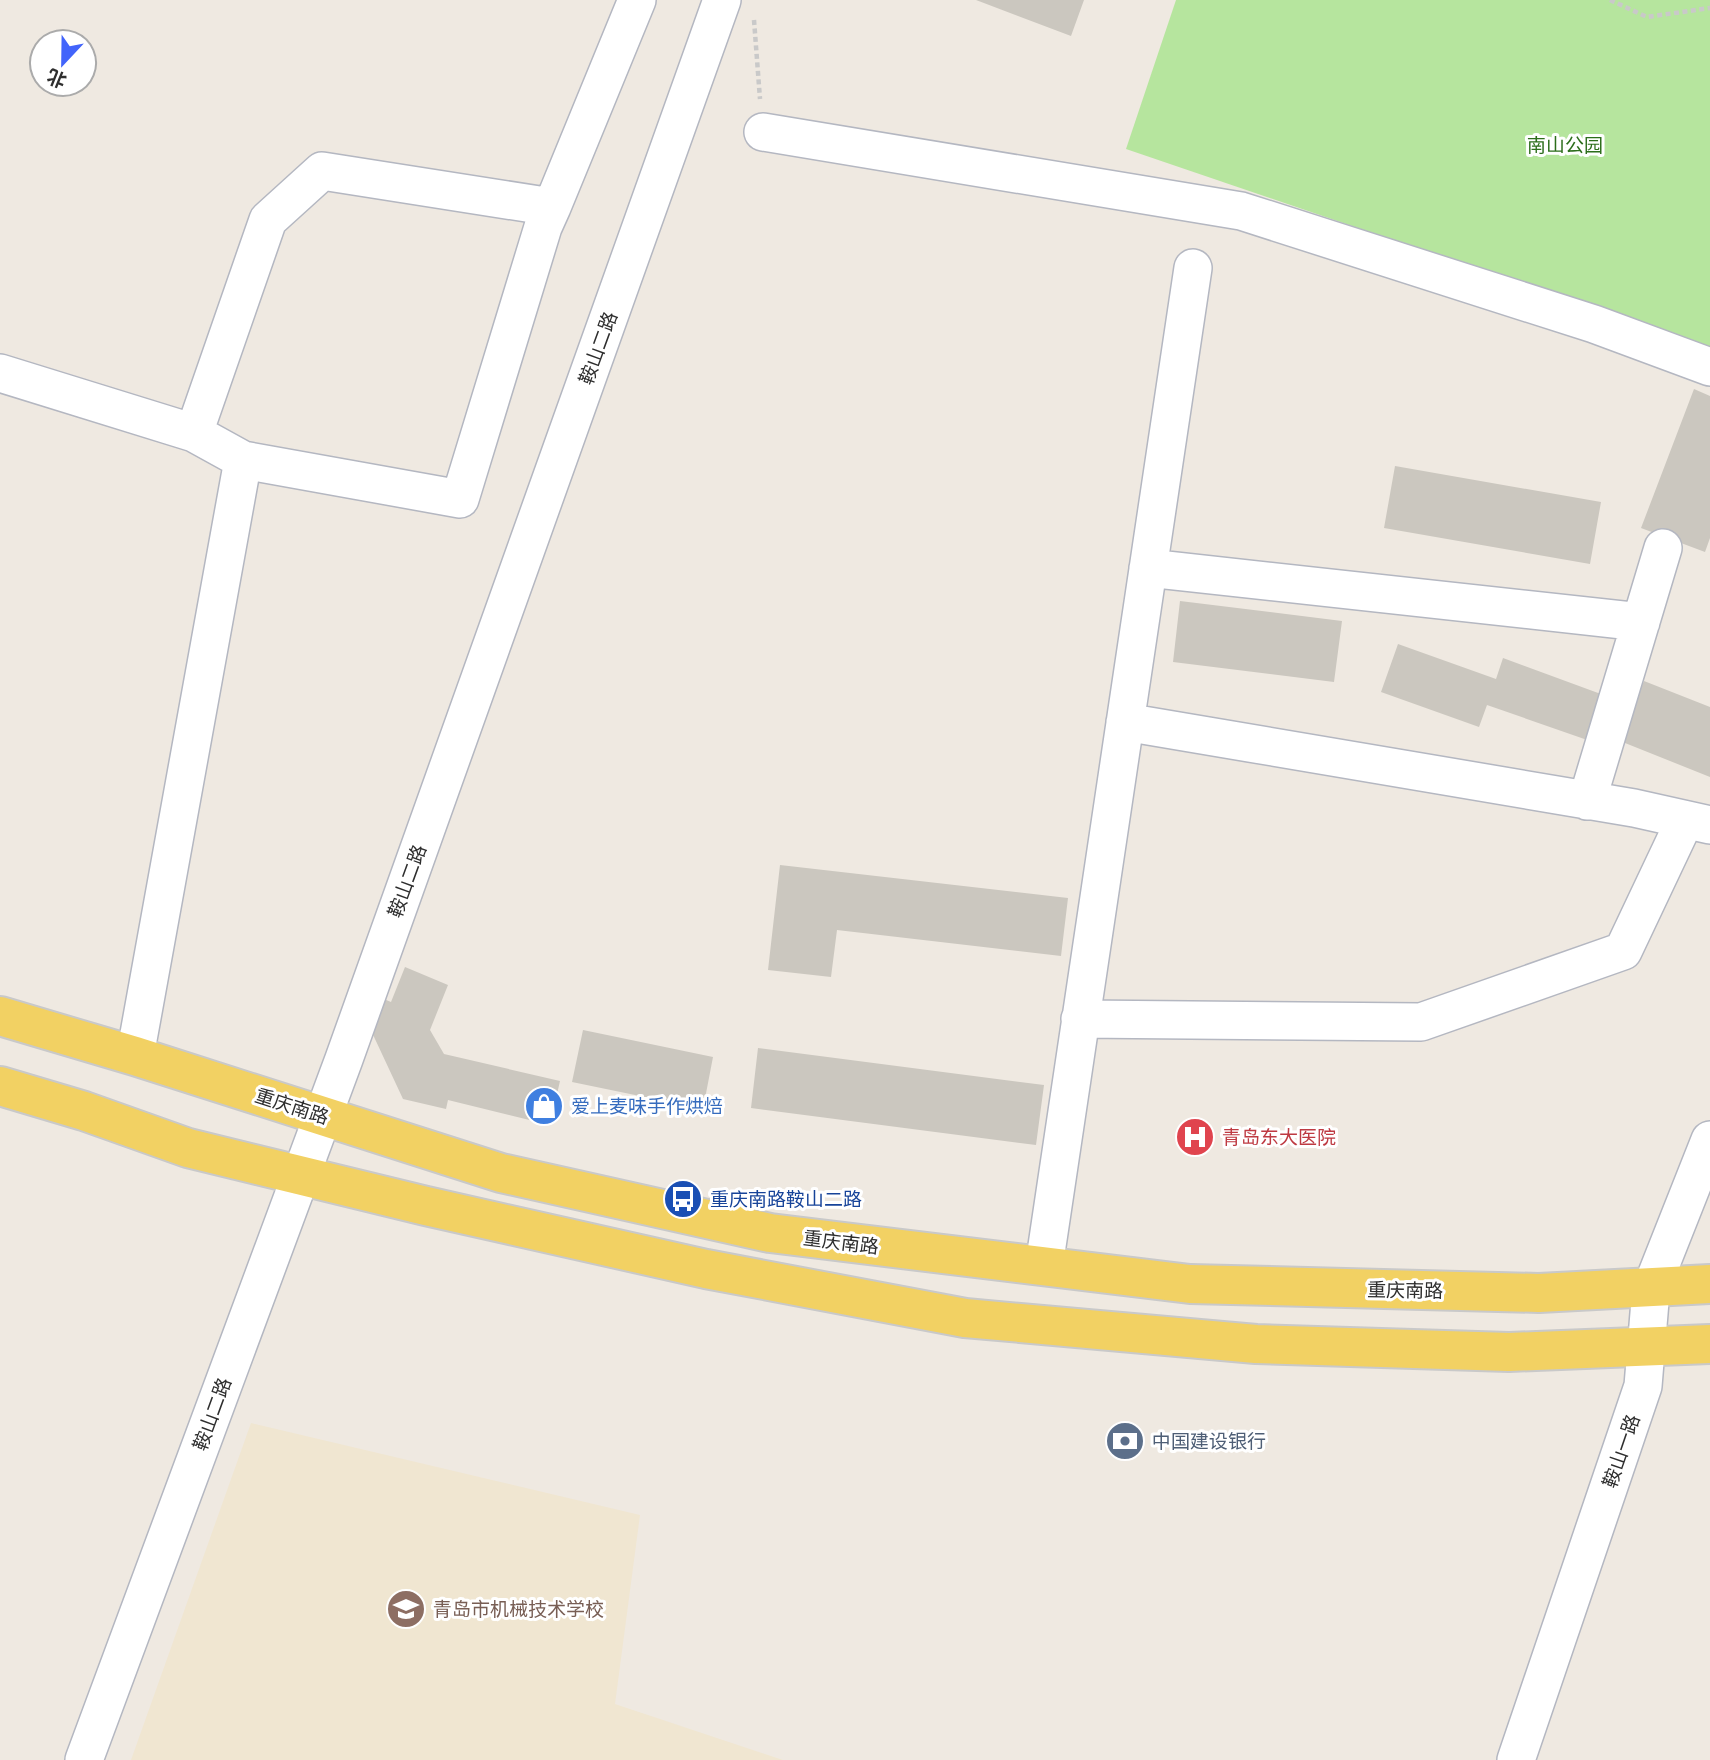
<svg xmlns="http://www.w3.org/2000/svg" width="1710" height="1760" font-family="'PT Sans','Noto Sans SC',sans-serif">
<rect width="100%" height="100%" fill="#efe9e1"/>
<path fill="#f0e6d1" d="M251,1423L640,1515L615,1704L783,1760H131Z"/>
<path fill="#b6e59e" d="M1176,0H1710V348L1126,149Z"/>
<path fill="#cbc7bf" d="M976,0H1084L1071,36Z
M1694,389L1710,396V538L1705,552L1641,528Z
M1395,466L1601,502L1590,564L1384,528Z
M1180,601L1342,621L1334,682L1173,662Z
M1398,644L1496,679L1503,658L1609,697L1593,742L1487,705L1479,727L1381,692Z
M1644,681L1710,707V777L1620,741Z
M780,865L1068,898L1061,956L837,930L831,977L768,970Z
M405,967L448,985L430,1030L444,1054L560,1081L550,1125L448,1100L446,1109L403,1099L368,1024L379,997L391,1002Z
M583,1030L713,1057L703,1109L572,1082Z
M758,1048L1044,1085L1036,1145L751,1108Z"/>
<g fill="none" stroke-linecap="round" stroke-linejoin="round">
<defs>
<path id="minor" d="M763,132L1241,211L1594,324L1710,367
M552,207L322,171L268,220L194,433L243,460L460,499L543,227L552,207L637,0
M0,373L194,433
M1148,568L1641,622
M1125,722L1634,808L1710,825
M1587,801L1663,548
M1080,1019L1421,1022L1623,951L1685,820
M135,1056L243,460
M1044,1266L1193,268
M84,1760L344,1059L722,0
M1516,1760L1643,1386L1651,1289L1710,1140"/>
<path id="major" d="M0,1016L135,1056L501,1173L770,1233L1190,1284L1539,1293L1710,1284
M0,1086L84,1111L188,1148L426,1206L706,1269L965,1318L1256,1344L1509,1352L1710,1344"/>
</defs>
<use href="#minor" stroke="#b4b7c1" stroke-width="40"/>
<use href="#major" stroke="#c9c9c9" stroke-width="42"/>
<path stroke="#c9c9c9" stroke-width="4.5" stroke-dasharray="5 3.5" stroke-linecap="butt" d="M1610,0L1647,17L1710,8
M754,20L760,99"/>
<use href="#minor" stroke="#fff" stroke-width="37"/>
<use href="#major" stroke="#f2d163" stroke-width="38"/>
</g>
<defs>
<symbol id="shop-disc" viewBox="-11 -11 22 22"><circle r="9.5" fill="#3f7fe0" stroke="#fff"/><path d="M-5-2.5h2.3a2.7 3.5 0 0 1 5.4 0H5L5.5 6h-11ZM-1.5-2.5h3a1.5 2.3 0 0 0-3 0Z" fill="#fff"/></symbol>
<symbol id="hospital-disc" viewBox="-11 -11 22 22"><circle r="9.5" fill="#e0444e" stroke="#fff"/><path d="M-5-5h3v3.5h4V-5h3V5h-3V1.5h-4V5h-3Z" fill="#fff"/></symbol>
<symbol id="bus-disc" viewBox="-11 -11 22 22"><circle r="9.5" fill="#1a4fb4" stroke="#fff"/><path d="M-5-6H5V4H4V6H2V4H-2V6H-4V4H-5ZM-3.5-4V0h7V-4ZM-3.5 1.2v1.5H-2V1.2ZM2 1.2v1.5H3.5V1.2Z" fill="#fff"/></symbol>
<symbol id="bank-disc" viewBox="-11 -11 22 22"><circle r="9.5" fill="#5c6f8a" stroke="#fff"/><path d="M-6-4H6V4H-6ZM0-2.3a2.3 2.3 0 1 0 0 4.6a2.3 2.3 0 1 0 0-4.6Z" fill="#fff"/></symbol>
<symbol id="school-disc" viewBox="-11 -11 22 22"><circle r="9.5" fill="#8d6e63" stroke="#fff"/><path d="M0-5L7-2L0 1L-7-2ZM-4 1L0 2.5L4 1V4Q0 6-4 4Z" fill="#fff"/></symbol>
</defs>
<g fill-rule="evenodd">
<use href="#shop-disc" x="522" y="1084" width="44" height="44"/>
<use href="#hospital-disc" x="1173" y="1115" width="44" height="44"/>
<use href="#bus-disc" x="661" y="1177" width="44" height="44"/>
<use href="#bank-disc" x="1103" y="1419" width="44" height="44"/>
<use href="#school-disc" x="384" y="1587" width="44" height="44"/>
</g>
<g text-anchor="middle" dominant-baseline="central" stroke-width="6" stroke-linejoin="round" paint-order="stroke">
<g font-size="19" fill="#2c6e1b" stroke="#fff">
<text x="1565" y="145">南山公园</text>
</g>
<g font-size="19" fill="#2e2e2e" stroke="#fff">
<text transform="translate(598 348) rotate(-70)">鞍山二路</text>
<text transform="translate(407 881) rotate(-70)">鞍山二路</text>
<text transform="translate(292 1106) rotate(18)">重庆南路</text>
<text transform="translate(841 1242) rotate(7)">重庆南路</text>
<text transform="translate(1405 1290) rotate(1)">重庆南路</text>
<text transform="translate(212 1414) rotate(-70)">鞍山二路</text>
<text transform="translate(1621 1451) rotate(-71)">鞍山一路</text>
</g>
<g font-size="19" fill="#366cbe" stroke="#fff" text-anchor="start">
<text x="571" y="1106">爱上麦味手作烘焙</text>
</g>
<g font-size="19" fill="#be3a42" stroke="#fff" text-anchor="start">
<text x="1222" y="1137">青岛东大医院</text>
</g>
<g font-size="19" fill="#164399" stroke="#fff" text-anchor="start">
<text x="710" y="1199">重庆南路鞍山二路</text>
</g>
<g font-size="19" fill="#4e5e75" stroke="#fff" text-anchor="start">
<text x="1152" y="1441">中国建设银行</text>
</g>
<g font-size="19" fill="#785e54" stroke="#fff" text-anchor="start">
<text x="433" y="1609">青岛市机械技术学校</text>
</g>
</g>
<g transform="translate(63 63) rotate(202)"><circle r="33" fill="#ffffff" stroke="#ababab" stroke-width="2"/>
<path d="M0-5L12 26L0 18L-12 26Z" fill="#4264fb"/>
<text y="-10" font-size="19" font-weight="bold" text-anchor="middle" fill="#2e2e2e">北</text>
</g>
</svg>
